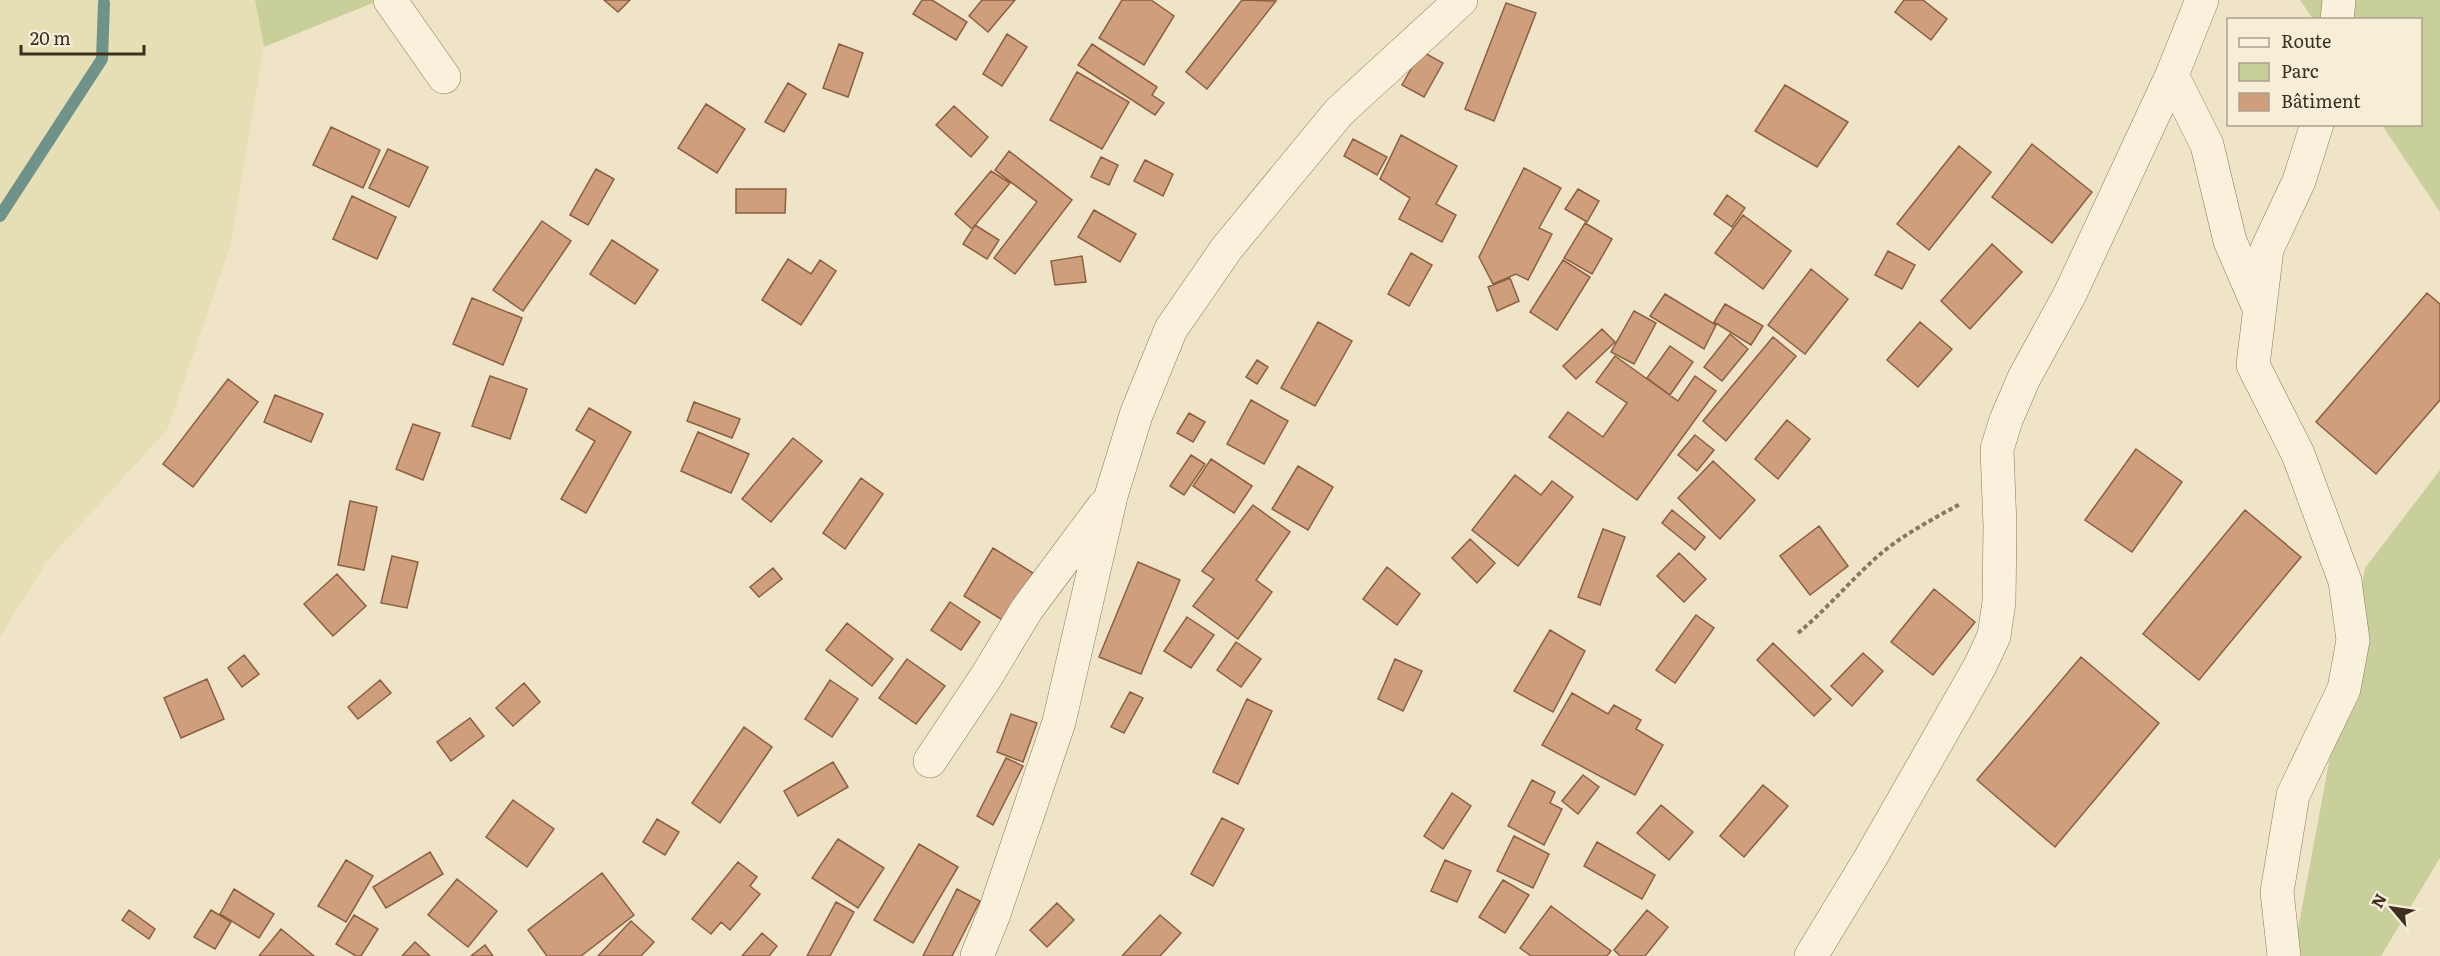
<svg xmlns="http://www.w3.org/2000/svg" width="2440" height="956" font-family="Literata,serif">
<rect width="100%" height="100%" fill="#f0e4c8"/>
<path fill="#e6deb5" d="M0,0H255L264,47L231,243L168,429L47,561L0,637Z"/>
<path fill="#c9cf9b" d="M255,0H380L264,47Z
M2300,0H2440V212L2382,125L2420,124V20L2313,19Z
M2440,470V858L2381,956H2293L2365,568Z"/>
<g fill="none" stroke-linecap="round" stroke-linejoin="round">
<path stroke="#6f938a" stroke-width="12" d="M0,216L102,59L104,3"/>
</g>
<path fill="#cf9f7d" stroke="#8d5f41" stroke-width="1.5" d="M604,0H630L618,12Z
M922,0H932L967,22L956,40L913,14Z
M982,0H1015L988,32L969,16Z
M1122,0H1151L1174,16L1144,65L1099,38Z
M1242,0L1276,1L1207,89L1186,72Z
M1904,0H1923L1947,19L1931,40L1895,12Z
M1506,3L1536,13L1494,121L1465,109Z
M1007,34L1027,47L1002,86L983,74Z
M839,44L863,53L848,97L823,88Z
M1092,44L1157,87L1152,95L1164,103L1155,115L1078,65Z
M1421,51L1443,63L1424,97L1402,85Z
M1077,72L1129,102L1102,149L1050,120Z
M788,83L806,94L784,132L765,122Z
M1785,85L1848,122L1817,167L1755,131Z
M706,104L745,129L717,173L678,148Z
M954,106L988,137L971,157L936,125Z
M331,127L380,150L363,188L313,165Z
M1401,135L1457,166L1436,204L1456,215L1442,242L1399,219L1410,198L1380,179Z
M1353,139L1387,157L1377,175L1344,156Z
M2032,144L2092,192L2052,243L1992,197Z
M1959,146L1991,172L1929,250L1897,224Z
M388,149L428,167L409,207L369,188Z
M1009,151L1072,200L1015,274L994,258L1037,202L995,170Z
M1101,157L1118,165L1109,185L1091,177Z
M1145,160L1173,174L1163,196L1134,181Z
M1524,168L1561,188L1539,228L1552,234L1528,280L1516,274L1493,284L1479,257Z
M596,169L614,179L588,225L570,215Z
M991,171L1010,183L972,229L955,214Z
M736,189H786L785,213H736Z
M1578,189L1599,201L1587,222L1565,209Z
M1727,195L1745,208L1732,227L1714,214Z
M352,196L396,217L377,259L333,239Z
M1094,210L1136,234L1120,262L1078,237Z
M1743,215L1791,251L1763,289L1715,253Z
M542,221L571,241L523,311L493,290Z
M1585,223L1612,239L1592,274L1564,258Z
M975,225L999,240L987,259L963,244Z
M612,240L658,270L635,304L590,274Z
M1992,244L2022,272L1970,329L1941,301Z
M1888,251L1915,265L1902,289L1875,275Z
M1411,253L1432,265L1409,306L1388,294Z
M1082,256L1086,282L1055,285L1051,261Z
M788,259L811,274L820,260L836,271L801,325L762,300Z
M1563,260L1590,277L1557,330L1530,312Z
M1811,269L1848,299L1805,354L1768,325Z
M1510,278L1519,301L1497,311L1488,287Z
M2427,293L2440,304V400L2376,474L2316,422Z
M1665,294L1716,325L1704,349L1650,316Z
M472,298L522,318L503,365L453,344Z
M1725,304L1763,326L1751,345L1714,322Z
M1634,311L1656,323L1634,364L1611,352Z
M1318,322L1352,341L1315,406L1281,388Z
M1920,322L1952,349L1918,387L1887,360Z
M1602,329L1615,342L1576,379L1563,366Z
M1730,334L1748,349L1722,381L1704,367Z
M1773,337L1796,356L1726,441L1703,421Z
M1670,346L1693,362L1670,395L1647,378Z
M1615,356L1678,401L1695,376L1716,391L1637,500L1549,437L1568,412L1603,437L1627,403L1596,382Z
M1257,360L1268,367L1257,384L1246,377Z
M490,376L527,389L510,439L472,426Z
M228,379L258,402L193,487L163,464Z
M275,395L323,414L311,442L264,422Z
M1251,400L1288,421L1264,464L1227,444Z
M694,402L740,419L732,438L687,421Z
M589,408L631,432L586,513L561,499L595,441L576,430Z
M1189,413L1205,422L1193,442L1177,433Z
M1787,420L1810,439L1778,479L1755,459Z
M413,424L440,433L423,480L396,469Z
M698,432L749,454L731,493L681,471Z
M1695,435L1714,450L1697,471L1678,455Z
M793,438L822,461L771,522L742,499Z
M2136,449L2182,482L2132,552L2085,520Z
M1191,455L1205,464L1184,495L1170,486Z
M1211,459L1252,486L1234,513L1193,486Z
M1713,461L1755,500L1720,539L1678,498Z
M1298,466L1333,487L1308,530L1272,509Z
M1515,475L1541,495L1552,481L1573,497L1518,566L1472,530Z
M861,478L883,494L845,549L823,533Z
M350,501L377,507L364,570L338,565Z
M1253,505L1290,532L1256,580L1272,592L1238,639L1193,606L1214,579L1202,571Z
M1672,510L1705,537L1695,550L1662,523Z
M2245,510L2301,557L2199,680L2143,634Z
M1819,526L1848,566L1810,595L1780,556Z
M1603,529L1625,537L1600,605L1578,597Z
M1470,539L1495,563L1477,583L1452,558Z
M993,548L1033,573L1004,621L964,596Z
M1679,553L1706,579L1684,602L1657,576Z
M392,556L418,562L407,608L381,603Z
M1138,562L1180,580L1141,674L1099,657Z
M1387,567L1420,594L1397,625L1363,599Z
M773,568L782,579L759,597L750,587Z
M337,574L366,606L333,636L304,604Z
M1934,589L1975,622L1933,675L1891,642Z
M950,602L980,622L961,650L931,630Z
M1696,615L1714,628L1675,683L1656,670Z
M1187,617L1214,635L1191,668L1164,651Z
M847,623L893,659L872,686L826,650Z
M1550,630L1585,651L1553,712L1514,691Z
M1236,642L1261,659L1241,687L1217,670Z
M1773,643L1831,699L1814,716L1757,660Z
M1863,653L1883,671L1852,706L1831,686Z
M244,655L259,674L242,687L228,668Z
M2081,657L2159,723L2055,847L1977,780Z
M907,659L945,686L916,724L879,698Z
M1395,659L1422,671L1403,711L1378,699Z
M207,679L224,719L181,738L164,698Z
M380,680L391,693L358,719L348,707Z
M830,680L858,699L832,737L805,719Z
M524,683L540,702L513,726L496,708Z
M1130,692L1143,698L1124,733L1111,727Z
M1572,693L1608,714L1614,705L1641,720L1636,729L1663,745L1635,795L1542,745Z
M1247,699L1272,711L1238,784L1213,772Z
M1011,714L1037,723L1023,762L997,752Z
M470,718L484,736L451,761L437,742Z
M744,727L772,747L720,823L692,803Z
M1006,758L1023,766L993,825L977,816Z
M833,762L848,787L798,816L784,791Z
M1583,775L1599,787L1578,814L1562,801Z
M1532,780L1555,792L1550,803L1562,809L1544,845L1508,826Z
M1763,785L1788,806L1744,857L1720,836Z
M1452,793L1471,806L1443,849L1424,836Z
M513,800L554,829L527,867L486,837Z
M1661,805L1693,832L1669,860L1637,833Z
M1222,818L1244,829L1213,886L1191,874Z
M657,819L679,832L665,855L643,842Z
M1514,836L1549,854L1533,888L1497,871Z
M838,839L884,868L858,908L812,878Z
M1597,842L1655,875L1642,899L1584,866Z
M919,844L958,867L913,943L874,920Z
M430,852L443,874L386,908L373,887Z
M346,860L373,876L346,922L318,906Z
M1445,860L1471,871L1457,902L1431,891Z
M738,862L757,877L750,886L760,894L730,930L721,922L711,934L692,919Z
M602,873L634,915L581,956H547L528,930Z
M457,879L497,911L468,947L428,915Z
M1503,880L1529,895L1505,933L1479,917Z
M234,889L274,914L259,938L220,914Z
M957,889L980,901L952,956H923Z
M836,902L854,912L830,956H807Z
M1057,903L1074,920L1047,947L1030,930Z
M1551,906L1611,951L1607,956H1531L1520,948Z
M129,910L155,929L149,939L122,920Z
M211,910L231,922L215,949L194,937Z
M1647,910L1668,927L1645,956H1620L1614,950Z
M354,915L378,929L361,956H356L336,944Z
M1160,915L1181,933L1160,956H1122Z
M631,921L654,942L641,956H598Z
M281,929L314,956H259Z
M762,933L777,946L769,956H742Z
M415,942L430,956H402Z
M485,945L493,956H471Z"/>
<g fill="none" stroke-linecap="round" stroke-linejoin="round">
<defs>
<path id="minor" d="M390,0L444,77
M2337,20L2339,0
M2172,75L2207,145L2230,241L2259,308
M930,761L986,677L1027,609L1103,507
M977,956L994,914L1059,722L1111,496L1136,415L1171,329L1227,248L1339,112L1461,0
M1811,956L1871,857L1980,666L1994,636L1999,602L2000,526L1997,449L2006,420L2024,378L2070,294L2172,75L2202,0
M2284,956L2277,892L2293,795L2344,689L2353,640L2345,581L2298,454L2253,365L2267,249L2299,181L2317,124"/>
</defs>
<use href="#minor" stroke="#8d765c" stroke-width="34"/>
<path stroke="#8d765c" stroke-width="4" stroke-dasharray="4.5 3" stroke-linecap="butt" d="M1798,633C1826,610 1850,581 1878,556C1902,535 1933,519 1960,504"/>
<use href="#minor" stroke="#faf1dc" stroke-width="33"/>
</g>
<rect x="2227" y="18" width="195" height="108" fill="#f7eed8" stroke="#ada18e" stroke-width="1.5"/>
<rect x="2239" y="38" width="30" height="9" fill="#faf1dc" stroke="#ada18e" stroke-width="1.5"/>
<text x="2281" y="48" font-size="18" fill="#3d2e20">Route</text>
<rect x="2239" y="63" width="30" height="18" fill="#c9cf9b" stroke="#ada18e" stroke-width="1.5"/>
<text x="2281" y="78" font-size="18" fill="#3d2e20">Parc</text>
<rect x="2239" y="93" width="30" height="18" fill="#cf9f7d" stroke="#ada18e" stroke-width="1.5"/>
<text x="2281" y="108" font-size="18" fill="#3d2e20">Bâtiment</text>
<g transform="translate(2392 908) rotate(299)" stroke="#f7eed8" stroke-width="4.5" paint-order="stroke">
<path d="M0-4.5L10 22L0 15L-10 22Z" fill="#3d2e20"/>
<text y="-9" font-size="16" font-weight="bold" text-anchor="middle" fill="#3d2e20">N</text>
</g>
<path d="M21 45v9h123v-9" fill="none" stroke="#3d2e20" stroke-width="3"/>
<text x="30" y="45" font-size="18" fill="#3d2e20" stroke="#f7eed8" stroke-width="4.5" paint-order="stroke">20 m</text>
</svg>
